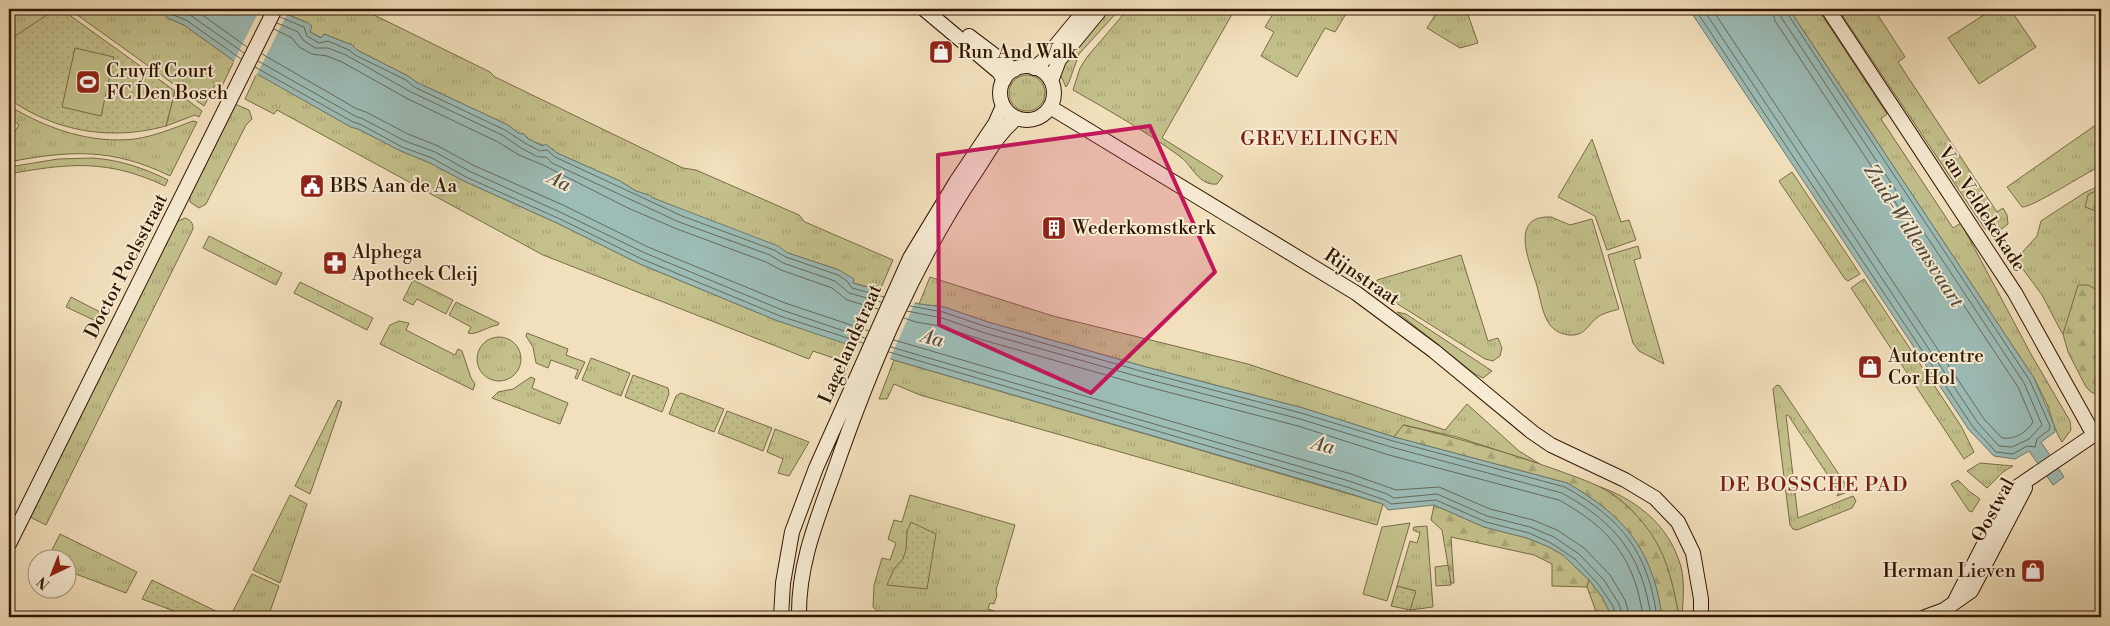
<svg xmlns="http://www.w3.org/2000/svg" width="2110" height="626" font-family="'Libre Bodoni',serif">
<defs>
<pattern id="grass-tufts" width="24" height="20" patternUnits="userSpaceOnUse" patternTransform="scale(1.25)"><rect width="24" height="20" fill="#c3c08b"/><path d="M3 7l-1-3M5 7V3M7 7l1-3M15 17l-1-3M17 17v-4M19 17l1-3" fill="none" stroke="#a8a476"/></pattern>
<pattern id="forest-firs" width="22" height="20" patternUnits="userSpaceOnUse" patternTransform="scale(1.25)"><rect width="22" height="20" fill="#c3c08b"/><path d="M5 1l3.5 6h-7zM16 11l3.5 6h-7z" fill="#a8a476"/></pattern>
<pattern id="wetland-marsh" width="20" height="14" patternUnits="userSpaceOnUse" patternTransform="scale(1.25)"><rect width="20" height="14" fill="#c3c08b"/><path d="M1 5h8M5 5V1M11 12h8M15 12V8" fill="none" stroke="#a8a476"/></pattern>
<pattern id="park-dots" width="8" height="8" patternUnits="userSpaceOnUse" patternTransform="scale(1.25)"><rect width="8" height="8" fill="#c3c08b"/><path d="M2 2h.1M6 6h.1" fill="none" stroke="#a8a476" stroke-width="1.8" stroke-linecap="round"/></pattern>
</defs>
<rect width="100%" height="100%" fill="#f2e0bc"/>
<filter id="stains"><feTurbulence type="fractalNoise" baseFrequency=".004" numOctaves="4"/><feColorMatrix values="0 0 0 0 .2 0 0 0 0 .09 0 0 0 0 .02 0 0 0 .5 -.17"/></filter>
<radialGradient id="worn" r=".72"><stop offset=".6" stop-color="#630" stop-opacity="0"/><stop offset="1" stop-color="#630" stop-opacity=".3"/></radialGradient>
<path fill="url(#grass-tufts)" stroke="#7a6b46" d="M9,9H61L9,93Z
M69,9H158L168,18L184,25L234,61L221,88L215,85L204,106Z
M290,9H362L490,72L495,77L683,168L696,170L799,215L805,222L893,260L880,290L853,283L839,270L788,253L636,191L620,181L557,153C549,143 532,146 524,134L518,133L508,125L416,82L408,76L357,50L352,45L324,34L322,38L310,32L308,23L287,14Z
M1108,9H1120L1079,54L1069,82L1066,87L1059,72L1066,58Z
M1128,9H1235L1162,138L1223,176L1217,184C1199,186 1192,166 1182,158C1147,132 1110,111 1073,90L1080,68L1087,57Z
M1276,9H1349L1335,32L1325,28L1297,77L1261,56L1274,32L1265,27Z
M1439,9H1466L1478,43L1460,48L1427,28Z
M1789,9H1818L1887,114L1881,119L1953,228L1961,223L2032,356L2070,421L2071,430L2062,442C2054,430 2052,417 2047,404C2043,395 2038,387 2034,378Z
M1838,9H1874L1905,57L1898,62L1997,212L2003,208L2007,215L2008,224C2000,231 1995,233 1985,229Z
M1993,9H2010L2036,47L1979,84L1948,38Z
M257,73L351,127L358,129L401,151L430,163L464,181L557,223L640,264L778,321L857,346L842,381L838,379L845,362L813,351L809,359L543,255L277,110L274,114L245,99Z
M1009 93a18 18 0 1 1 36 0a18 18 0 1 1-36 0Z
M175,91L202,111L199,117L195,115L166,126Z
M235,104L249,110L252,119L246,125L206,204L199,208L190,202V196Z
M11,107C48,129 91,144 135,139C155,136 174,128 193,121L197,122L170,176C113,148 70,150 9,162V140L19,125L12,119L15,115L11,112Z
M2100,122L2101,166C2085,173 2032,208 2022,207L2007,187Z
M1592,139L1621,222L1629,220L1636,240L1607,250L1595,216L1558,197Z
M93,158C120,160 144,168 168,180L165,186C108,159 69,163 9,174V167L58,159Z
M1792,172L1860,274L1848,281L1845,279L1779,181Z
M2101,185V369L2062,333L2042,295L2017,261L2018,257L2037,236L2041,221L2084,193Z
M1551,217L1570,225L1592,219L1619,309C1613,311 1603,313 1598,317C1589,323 1586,334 1574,335C1564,336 1553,331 1548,322C1542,312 1540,297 1537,286C1530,263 1508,215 1551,217Z
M185,218C191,220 193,223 193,229L46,525L30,517L176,222Z
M209,236L282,273L276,285L203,248Z
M1638,246L1641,258L1634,260L1664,364L1639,351L1633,343L1608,255Z
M1461,255L1488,341L1498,338L1502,348L1500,356L1493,361L1485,359L1377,291V280Z
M930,277L1053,316L1248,364L1445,430L1467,404L1519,451L1540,464L1457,437L1404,425L1394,437L1303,408L1146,367L988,322L944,307L919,304Z
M1864,279L1961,426L1974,452L1964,459L1851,288Z
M413,280L453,300L446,314L417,299L413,305L403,300Z
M300,282L373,318L367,330L294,293Z
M71,297L102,313L98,322L66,307Z
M456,302L499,323L498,325C488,326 476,336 468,333L471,327L449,315Z
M1397,312L1406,314L1492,371L1483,378L1475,374Z
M399,321L409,323L406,330L455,355L458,349L462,351L471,378L475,384L473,390L380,344L390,325Z
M527,333L568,349L566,355L585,362L577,379L575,378L578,370L551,360L548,368L536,363L533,347L526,336Z
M477 359a22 22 0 1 1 44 0a22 22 0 1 1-44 0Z
M591,358L630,373L621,396L582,380Z
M894,360L1383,504L1377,525L920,395L894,384L887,399H879Z
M531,377L535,379L532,388L568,403L560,424L492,398L498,392L513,389Z
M1777,385L1780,386L1850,491L1837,496L1839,492L1788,415H1786L1798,518L1853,496L1856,501L1852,508L1797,530L1793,529L1790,525L1773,389Z
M338,400L342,402L310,494L295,486Z
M775,429L809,442L789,476L778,473L783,459L767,452Z
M1980,463L2013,466L2003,472L1987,488L1967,471Z
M1958,480L1969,491L1980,499L1972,512L1969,511L1951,484Z
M1592,484C1633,497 1669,523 1681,567C1685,583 1683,601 1682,617H1679C1669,563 1647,505 1592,484Z
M290,495L307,504L280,583L253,570Z
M910,495L1015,525L996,590L997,595L994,604L990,603L988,609L994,611L992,617H885V611H877L873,607L874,585L882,558L890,560L896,543L888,539L894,520L902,522Z
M1427,526L1433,607L1410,610L1415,591L1397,586L1410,541L1417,543L1420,533L1413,530L1414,527Z
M60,534L137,572L126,593L68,571V558H48Z
M1450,565L1451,585L1436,586L1435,567Z
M252,574L279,586L268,617H230Z"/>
<path fill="url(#forest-firs)" stroke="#7a6b46" d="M2101,188V210L2096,211L2085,207L2088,195Z
M2078,285H2088L2099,291L2101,301V396L2091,392L2086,387L2068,352L2063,334Z
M1403,425C1455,437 1506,452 1557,470C1575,477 1596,483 1612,494C1627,504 1642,520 1652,535C1668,559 1674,589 1679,617H1662C1653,551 1624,515 1567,483L1394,437Z
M1434,505L1484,527L1527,538L1549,547L1563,555L1589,580L1587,587L1552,586V564L1534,555L1451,537L1454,583H1451L1442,530L1431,520Z"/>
<path fill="url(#wetland-marsh)" stroke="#7a6b46" d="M1589,580L1602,597L1612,617H1598L1587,587Z"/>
<path fill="url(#park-dots)" stroke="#7a6b46" d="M56,9H61L175,91L166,126C111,141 56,132 9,99V40Z
M633,375L668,388L669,394L662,412L625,397Z
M681,393L724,409L714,432L669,414L676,396Z
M727,411L772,428L763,451L718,433Z
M911,522L936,534L927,589L887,585L894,569L903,559L906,549L907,532Z
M152,580L226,616L225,617H190L142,599Z
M1397,586L1416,591L1410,610L1391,606Z"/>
<path fill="#c3c08b" stroke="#7a6b46" d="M75,48L114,57L101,116L62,107Z
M1410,523L1387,601L1363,594L1382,527Z"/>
<path fill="#9cbcb6" stroke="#717a6e" d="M158,9H274L308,23L312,26L310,32L321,38L324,34L352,45L357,50L408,76L416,82L508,125L518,133L524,134L527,138L542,146L546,144L557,153L620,181L636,191L649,195L653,198L778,246L788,253L839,270L854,279L853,283L866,287L867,286L919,304L944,307L988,322L1146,367L1303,408L1394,437L1567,483C1625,516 1653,550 1662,617H1612L1602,597L1589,580L1563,555L1549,547L1527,538L1484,527L1434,505L1388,510L1383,504L1345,492L894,360L778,321L640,264L557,223L464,181L430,163L401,151L358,129L351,127L234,61L184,25L168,18Z
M1689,9H1789L2034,378L2054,425L2055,432L2041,442L2064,477L2053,485L2029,451L2015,459L1994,456L1969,430Z"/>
<path fill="#f2e0bc" d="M260,9H280L288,12L256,76L233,63Z
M882,288L916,300L889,361L856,349Z"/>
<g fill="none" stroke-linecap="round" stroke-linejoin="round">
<path stroke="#66695c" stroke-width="1" d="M165,9L171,14L186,20L241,59
M175,9L190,15L244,53
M194,9L247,47
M1695,9L1973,427L1996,452L2013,454L2027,446L2035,447L2037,439L2049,430L2050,426L2030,381L1787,13L1786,9
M1703,9L1978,423L1999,446L2012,447L2029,439L2042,425L2024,383L1781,17L1779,9
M1712,9L1984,419L2002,438C2015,440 2027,432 2033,422L2018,387L1775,21L1772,9
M280,17L304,27L307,36L319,43L328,41L349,50L355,55L406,80L414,87L505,130L525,143L540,151L547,150L555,157L682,216L774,250L786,257L838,275L847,281L852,288L884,297
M277,23L298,32L303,40L315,48H328L346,55L411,92L502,135L521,148L538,157H546L552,163L679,222L770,255L783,263L835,281L849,293L881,302
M274,29L292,38L299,47L312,54L327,56L342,62L408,99L498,142L519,155L543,165L628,208L677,229L766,262L781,270L832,288L847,300L878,309
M262,54L357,109L366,112L408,134L438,146L473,165L565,206L648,247L785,303L869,331
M258,61L355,116L363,119L405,141L435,152L469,171L562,213L645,253L782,310L865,338
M255,67L353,122L360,124L402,147L432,158L466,177L560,219L642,259L780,316L863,343
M910,306L943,312L987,327L1144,372L1301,413L1393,441L1565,487C1622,519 1648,552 1657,617
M907,311L942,318L985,333L1143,378L1300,419L1391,447L1562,493C1616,523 1642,555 1651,617
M904,318L916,322L940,326L983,340L1141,385L1298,426L1389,455L1559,500C1610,528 1635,559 1643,617
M894,340L1351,474L1396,490L1439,487L1490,509L1533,520L1557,530L1584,548L1610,575L1625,600L1630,617
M891,347L1349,481L1387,494L1394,498L1437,494L1487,516L1530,527L1554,537L1579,554L1604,580L1619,604L1623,617
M889,352L1347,487L1385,500L1391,504L1436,500L1486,522L1529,533L1551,543L1575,559L1599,585L1613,606L1616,617"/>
<defs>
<path id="secondary" d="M924,9L999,72L1004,80
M1828,9L2015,293L2094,435
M969,36L1014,70
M1000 93a27 27 0 1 1 54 0a27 27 0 1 1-54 0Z
M1034,68L1043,61L1086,9
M1051,81L1059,60L1101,9
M1050,107L1356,293L1434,351L1532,432L1551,445L1625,480L1655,498L1678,522L1693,553L1701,599V617
M9,544L275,9
M1954,603L2006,501L2017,487L2101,430
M781,617L783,583L792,532L816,468L910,258L956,182L995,124L1003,106
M799,617C798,566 816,522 833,475C870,368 914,262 978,168C989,151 1000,131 1017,118
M1925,617L1944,610L1971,591L2025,488"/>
</defs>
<use href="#secondary" stroke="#311601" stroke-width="16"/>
<use href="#secondary" stroke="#f7ebd3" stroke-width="14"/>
</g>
<path fill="#c2185b" fill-opacity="0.2" stroke="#c2185b" stroke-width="4" stroke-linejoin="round" d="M1150,126L1215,272L1091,393L939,325L938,155Z"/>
<defs>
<symbol id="shop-square" viewBox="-11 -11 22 22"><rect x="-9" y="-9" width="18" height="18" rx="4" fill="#8f2418" stroke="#f7ebd3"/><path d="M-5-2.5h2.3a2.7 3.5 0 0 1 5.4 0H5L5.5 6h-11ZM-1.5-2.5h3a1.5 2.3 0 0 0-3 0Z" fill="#fff"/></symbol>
<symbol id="stadium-square" viewBox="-11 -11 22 22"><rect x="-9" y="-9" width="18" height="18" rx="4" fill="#8f2418" stroke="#f7ebd3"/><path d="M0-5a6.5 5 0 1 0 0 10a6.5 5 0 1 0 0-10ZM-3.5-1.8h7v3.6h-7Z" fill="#fff"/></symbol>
<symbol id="civic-square" viewBox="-11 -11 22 22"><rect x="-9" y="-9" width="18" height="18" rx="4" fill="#8f2418" stroke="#f7ebd3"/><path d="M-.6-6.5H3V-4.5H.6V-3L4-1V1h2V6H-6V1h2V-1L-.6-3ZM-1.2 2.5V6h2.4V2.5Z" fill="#fff"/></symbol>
<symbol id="building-square" viewBox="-11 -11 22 22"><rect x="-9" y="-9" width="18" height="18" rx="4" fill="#8f2418" stroke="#f7ebd3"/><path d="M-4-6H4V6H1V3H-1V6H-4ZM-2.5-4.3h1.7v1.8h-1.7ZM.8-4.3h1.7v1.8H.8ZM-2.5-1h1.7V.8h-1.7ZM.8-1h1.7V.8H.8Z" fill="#fff"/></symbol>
<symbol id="pharmacy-square" viewBox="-11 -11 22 22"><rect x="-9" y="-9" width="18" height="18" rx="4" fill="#8f2418" stroke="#f7ebd3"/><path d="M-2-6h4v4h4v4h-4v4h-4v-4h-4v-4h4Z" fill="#fff"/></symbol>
</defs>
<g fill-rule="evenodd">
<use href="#shop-square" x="927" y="38" width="28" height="28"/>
<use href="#stadium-square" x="74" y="68" width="28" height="28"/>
<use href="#civic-square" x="298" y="172" width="28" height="28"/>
<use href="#building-square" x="1040" y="214" width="28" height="28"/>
<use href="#pharmacy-square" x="321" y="249" width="28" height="28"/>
<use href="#shop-square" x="1856" y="353" width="28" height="28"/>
<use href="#shop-square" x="2019" y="557" width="28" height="28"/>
</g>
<g text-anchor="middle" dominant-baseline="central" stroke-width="4" stroke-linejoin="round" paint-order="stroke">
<g font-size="19" fill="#311601" stroke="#f7ebd3" text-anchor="start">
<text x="958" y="52">Run And Walk</text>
<text x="106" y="71">Cruyff Court<tspan x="106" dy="22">FC Den Bosch</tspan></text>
<text x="330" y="186">BBS Aan de Aa</text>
<text x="1072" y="228">Wederkomstkerk</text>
<text x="352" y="252">Alphega<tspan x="352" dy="22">Apotheek Cleij</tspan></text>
<text x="1888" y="356">Autocentre<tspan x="1888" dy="22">Cor Hol</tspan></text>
<text x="2016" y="571" text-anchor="end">Herman Lieven</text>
</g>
<g font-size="19" fill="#311601" stroke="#f7ebd3">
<text transform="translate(1982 209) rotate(57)">Van Veldekekade</text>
<text transform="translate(126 266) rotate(-63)">Doctor Poelsstraat</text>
<text transform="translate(1362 277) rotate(34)">Rijnstraat</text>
<text transform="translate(850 344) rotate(-66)">Lagelandstraat</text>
<text transform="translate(1993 510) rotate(-62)">Oostwal</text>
</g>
<g font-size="20" letter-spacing="1" fill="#7a1f14" stroke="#f7ebd3">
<text x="1320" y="139">GREVELINGEN</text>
<text x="1814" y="485">DE BOSSCHE PAD</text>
</g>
<g font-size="20" font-style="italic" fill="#565040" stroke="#f7ebd3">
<text transform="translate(559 182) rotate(26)">Aa</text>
<text transform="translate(1913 236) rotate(57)">Zuid-Willemsvaart</text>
<text transform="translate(932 339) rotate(15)">Aa</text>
<text transform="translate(1323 446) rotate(15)">Aa</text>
</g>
</g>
<rect width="2110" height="626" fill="none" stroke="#f2e0bc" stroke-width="30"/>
<rect x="10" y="10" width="2090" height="606" fill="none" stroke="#311601" stroke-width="2.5"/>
<rect x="15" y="15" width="2080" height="596" fill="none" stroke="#311601"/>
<g transform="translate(52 574) rotate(223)"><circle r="24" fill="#f7ebd3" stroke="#a8967f"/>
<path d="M0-4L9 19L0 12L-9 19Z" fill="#8f2418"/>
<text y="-8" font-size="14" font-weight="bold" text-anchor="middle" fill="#311601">N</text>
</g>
<rect width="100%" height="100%" filter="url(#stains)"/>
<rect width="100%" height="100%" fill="url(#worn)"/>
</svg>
